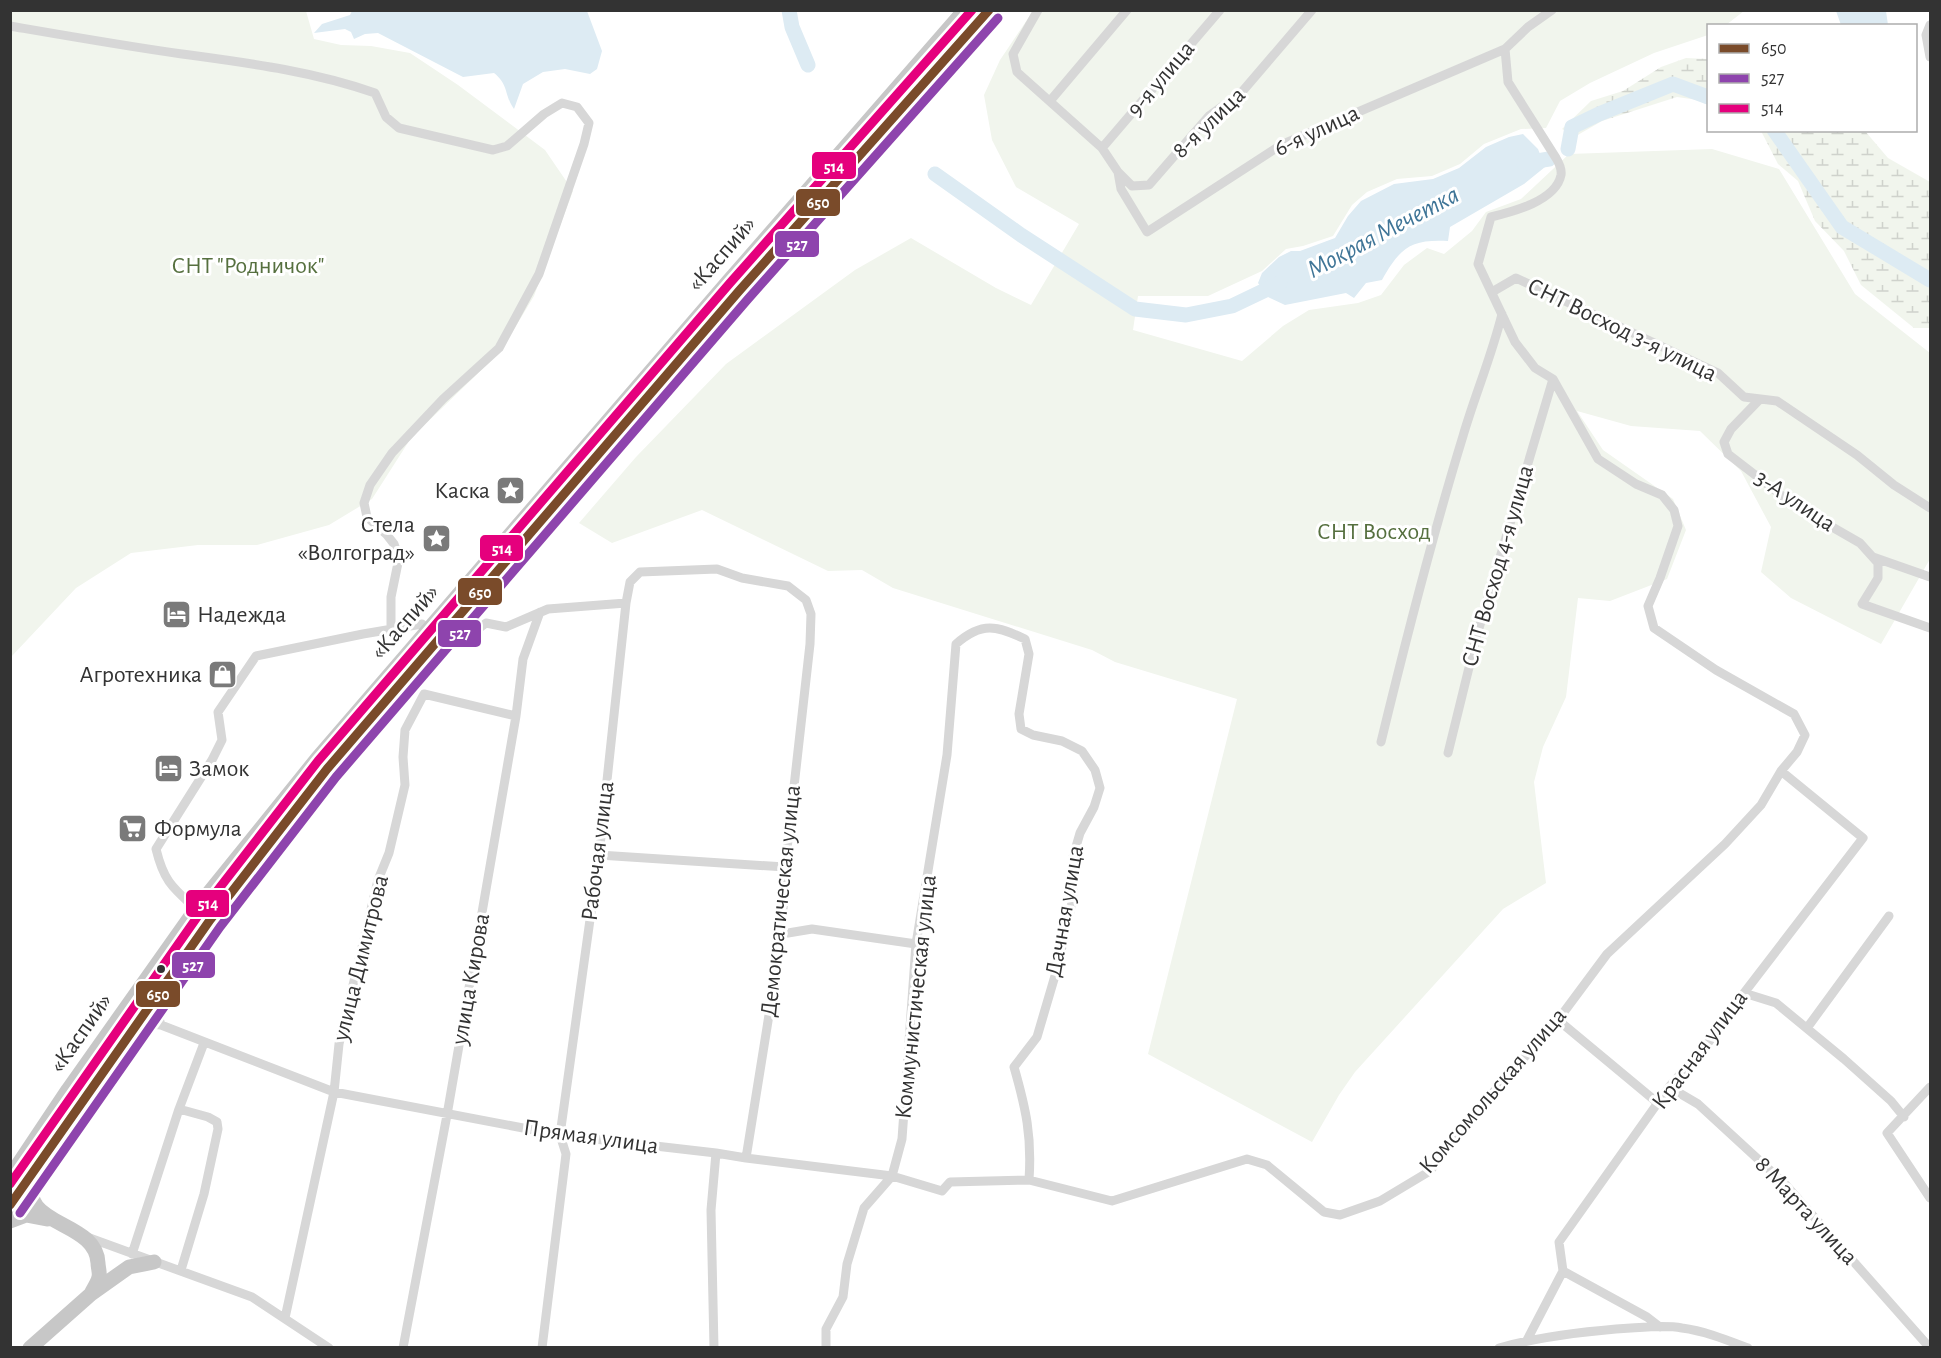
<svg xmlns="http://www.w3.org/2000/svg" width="1941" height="1358" font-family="'Alegreya Sans',sans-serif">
<defs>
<pattern id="wetland-marsh" width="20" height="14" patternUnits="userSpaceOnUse" patternTransform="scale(1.5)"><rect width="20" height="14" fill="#f1f5ed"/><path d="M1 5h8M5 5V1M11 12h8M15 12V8" fill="none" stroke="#cfd2cc"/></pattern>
</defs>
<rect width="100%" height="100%" fill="#fff"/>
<path fill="#f1f5ed" d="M11,11H306L314,39L341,45L371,46L410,53L458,85L545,150L573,191L534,296L501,351L411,438L372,499L329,525L257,545H198L131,553L76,588L11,657Z
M1033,11H1744L1726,25L1708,26V35L1654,53L1590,83L1560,101L1546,128L1521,129L1484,144L1460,164L1432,176L1397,179L1367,192L1352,205L1333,236L1303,246L1286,249L1262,271L1208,296H1138L1133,330L1242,361L1283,326L1309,310L1358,303L1381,295L1404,265L1427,248L1444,254L1472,231L1486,212L1521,199L1569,154L1712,149L1779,169L1855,294L1930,353V559L1881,644L1791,598L1761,572L1771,527L1741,471L1700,431L1631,426L1577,411L1603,450L1673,499L1686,530L1667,579L1610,601L1578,598L1566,697L1543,747L1534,782L1546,883L1503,909L1355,1072L1339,1095L1312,1142L1148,1054L1237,699L1115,662L1092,650L893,588L862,570L828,571L702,510L612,543L579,523L636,457L726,364L855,270L911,238L996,288L1031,305L1079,224L1016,187L992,140L984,95L1000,60Z"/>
<path fill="url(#wetland-marsh)" d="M1686,58L1708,59V105L1698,100L1677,97L1602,121L1576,136L1562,129L1591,101L1623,91L1661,67Z
M1761,131H1865L1888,158L1930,182V328H1914L1861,285L1844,251L1815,221L1798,181L1778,164Z"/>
<path fill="#ddebf3" d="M352,11H587L602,51L597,69L590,74L565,69L543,72L523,84L514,109C504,95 509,85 494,73L463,77L378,33L365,34L354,39L351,32L345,29L314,33L322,24L350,15Z
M1836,11H1886L1888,25H1841Z
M1523,134L1538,149L1545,167L1524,184L1450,227L1448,241C1410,239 1400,248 1382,280L1366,283L1354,298L1346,293L1285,305L1268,297L1258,283L1262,273L1279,257L1291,251H1300L1335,238L1348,216L1361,201L1394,184L1433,179L1459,168L1486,147L1509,137Z"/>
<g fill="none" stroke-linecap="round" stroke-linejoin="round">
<path stroke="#ddebf3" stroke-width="15" d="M789,10L792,27L808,65
M1774,130L1842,227L1930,280
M1568,149L1572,127L1599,114L1673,84L1708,97
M1524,163L1549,159
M935,174L1021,235L1135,309L1186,315L1232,306L1280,283"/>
<path stroke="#d7d7d7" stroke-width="9" d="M1038,10L1013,54L1017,72L1102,148L1118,172L1132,186L1149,185L1209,116L1241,93L1312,10
M1930,25L1926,35L1930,57
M10,26C68,36 125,46 182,54C248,63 312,71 375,93L386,117L399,128L493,150L507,146L544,114L562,103L577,107L589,123L584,144L539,274L499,348L443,399L392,453L370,485L364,503L367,517L387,535L394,544L399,558L391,597V628
M1050,101L1127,10
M1102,148L1220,10
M1118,172L1121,189L1147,232L1281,145L1505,49L1528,27L1552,10
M1492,292L1516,278L1718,373L1744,397L1777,401L1857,455L1894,485L1930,508
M1760,399L1731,429L1724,442L1728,454L1794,505L1860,543L1878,563V578L1862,604L1930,628
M1873,557L1930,577
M451,626L473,633L486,623L506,627L548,609L626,603
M1381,742C1406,639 1432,537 1463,436C1475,395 1492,355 1502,314
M1448,753L1477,635L1553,379
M599,855L785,867
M196,909C173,888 164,882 156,849L212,760L222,740L218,712L256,656L363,634L422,624L427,629
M782,934L812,929L916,944
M1744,993L1776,1003L1844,1059L1891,1101L1904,1117
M155,999V1005L161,1025
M1558,1020L1659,1104
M136,1027L148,1024L161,1025L334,1092L560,1135L716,1153L746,1158L892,1176L942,1191L950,1182L1029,1180L1112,1201L1247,1159L1267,1165L1324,1212L1340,1215L1380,1201L1430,1171L1495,1090L1558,1020L1607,954L1725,844L1761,805L1781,771L1797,752L1805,735L1794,714L1716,670L1654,628L1648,606L1660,578L1678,526L1674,510L1662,495L1636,484L1598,459L1553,379L1535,368L1515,342L1478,264L1491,217C1512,212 1556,201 1561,175C1562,169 1559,163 1556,158L1508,82L1505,49
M1807,1028L1889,916
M1669,1087L1698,1104L1784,1183L1930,1348
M1930,1087L1887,1133L1930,1198
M179,1109L208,1117L217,1122L218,1129L204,1194L181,1270
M87,1237L252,1297L329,1348
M132,1254L179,1109L204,1043
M1563,1271L1647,1317L1660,1327
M285,1318L334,1092L339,1044L378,880L389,853L405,785L403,757L405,730L424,694L516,716
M1527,1340L1563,1271L1559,1242L1669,1087L1708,1043L1744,993L1863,838L1781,771
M403,1348L447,1115L516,716L523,659L540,612
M542,1348L566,1154L560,1135L599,855L626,603L630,582L640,572L717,569L742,578L788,586L806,600L811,614L810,644L785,867L782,934L746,1158
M714,1348L711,1210L716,1153
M826,1348V1329L843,1297L847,1264L864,1208L892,1176L902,1139L916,944L947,755L956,644C982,621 997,626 1025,639L1029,654L1019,714L1021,729L1033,735L1062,741L1082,751L1095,770L1100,788L1094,807L1080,833L1073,857V898L1057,969L1037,1037L1014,1067C1026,1109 1032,1136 1029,1180
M1499,1348C1542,1336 1586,1331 1631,1328C1648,1327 1665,1325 1682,1328C1705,1331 1727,1340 1748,1348"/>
<path stroke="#c7c7c7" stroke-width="15" d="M35,1174C13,1228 96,1218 98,1263C98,1267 100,1273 99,1277C98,1283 93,1289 91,1294
M10,1177L68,1090L196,909L317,759L728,282L965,10
M10,1206L210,920L327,769L739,291L989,10
M10,1221L26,1215L47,1219
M30,1348L91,1294L129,1267L154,1262"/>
<defs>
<path id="bus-1" d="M10,1205L210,920L327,769L739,291L989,10"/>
<path id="bus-2" d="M20,1213L220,927L336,777L748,299L998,18"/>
<path id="bus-3" d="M10,1184L200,913L318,761L730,283L972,10"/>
</defs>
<use href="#bus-1" stroke="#fff" stroke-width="14"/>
<use href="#bus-2" stroke="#fff" stroke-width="14"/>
<use href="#bus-3" stroke="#fff" stroke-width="14"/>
<use href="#bus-1" stroke="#7a4b2a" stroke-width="9"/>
<use href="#bus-2" stroke="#8e44ad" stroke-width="9"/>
<use href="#bus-3" stroke="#e5007d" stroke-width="9"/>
</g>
<defs>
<symbol id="sight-square" viewBox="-11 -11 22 22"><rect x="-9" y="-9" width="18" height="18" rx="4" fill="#7a7a7a" stroke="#fff"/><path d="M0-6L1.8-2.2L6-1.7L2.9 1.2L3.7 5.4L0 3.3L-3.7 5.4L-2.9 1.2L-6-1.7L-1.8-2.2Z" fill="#fff"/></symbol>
<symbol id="hotel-square" viewBox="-11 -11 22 22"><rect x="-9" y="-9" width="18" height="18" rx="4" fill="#7a7a7a" stroke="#fff"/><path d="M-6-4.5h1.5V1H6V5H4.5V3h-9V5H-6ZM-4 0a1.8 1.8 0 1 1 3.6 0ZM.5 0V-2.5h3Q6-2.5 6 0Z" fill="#fff"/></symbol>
<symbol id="shop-square" viewBox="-11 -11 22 22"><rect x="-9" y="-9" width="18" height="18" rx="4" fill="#7a7a7a" stroke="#fff"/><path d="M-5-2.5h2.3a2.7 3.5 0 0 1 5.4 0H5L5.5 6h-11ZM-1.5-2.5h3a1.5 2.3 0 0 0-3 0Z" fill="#fff"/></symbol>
<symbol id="supermarket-square" viewBox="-11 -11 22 22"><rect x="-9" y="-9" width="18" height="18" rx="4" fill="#7a7a7a" stroke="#fff"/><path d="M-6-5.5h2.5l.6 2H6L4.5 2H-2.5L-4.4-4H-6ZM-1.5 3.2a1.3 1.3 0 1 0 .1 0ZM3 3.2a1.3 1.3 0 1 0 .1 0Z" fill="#fff"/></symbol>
</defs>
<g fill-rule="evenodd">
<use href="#sight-square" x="494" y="474" width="33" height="33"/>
<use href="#sight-square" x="420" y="522" width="33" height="33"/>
<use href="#hotel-square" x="160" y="598" width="33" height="33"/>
<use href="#shop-square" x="206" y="658" width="33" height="33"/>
<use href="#hotel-square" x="152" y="752" width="33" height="33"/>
<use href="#supermarket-square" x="116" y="812" width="33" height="33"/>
</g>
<circle fill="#333" stroke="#fff" stroke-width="2" cx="161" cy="969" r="5"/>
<g text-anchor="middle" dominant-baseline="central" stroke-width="6" stroke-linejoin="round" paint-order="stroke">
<g font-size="24" fill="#333" stroke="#fff">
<text transform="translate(1161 79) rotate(-50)">9-я улица</text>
<text transform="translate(1209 123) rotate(-44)">8-я улица</text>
<text transform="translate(1317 131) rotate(-25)">6-я улица</text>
<text transform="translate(722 254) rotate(-49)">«Каспий»</text>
<text transform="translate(1622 330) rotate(26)">СНТ Восход 3-я улица</text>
<text transform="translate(1795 501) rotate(34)">3-А улица</text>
<text transform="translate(1498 566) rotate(-74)">СНТ Восход 4-я улица</text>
<text transform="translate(405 622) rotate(-49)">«Каспий»</text>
<text transform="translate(598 851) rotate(-83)">Рабочая улица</text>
<text transform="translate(781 901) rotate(-84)">Демократическая улица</text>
<text transform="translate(1065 911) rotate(-80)">Дачная улица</text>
<text transform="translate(361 958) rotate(-76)">улица Димитрова</text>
<text transform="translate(471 979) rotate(-80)">улица Кирова</text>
<text transform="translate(916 997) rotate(-84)">Коммунистическая улица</text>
<text transform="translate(81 1033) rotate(-55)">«Каспий»</text>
<text transform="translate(1700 1050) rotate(-53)">Красная улица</text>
<text transform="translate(1493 1091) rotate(-49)">Комсомольская улица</text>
<text transform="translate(591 1137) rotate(8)">Прямая улица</text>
<text transform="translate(1806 1211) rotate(47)">8 Марта улица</text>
</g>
<g font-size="24" fill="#56703f" stroke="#fff">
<text x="248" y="266">СНТ "Родничок"</text>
<text x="1374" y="532">СНТ Восход</text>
</g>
<g font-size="24" fill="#333" stroke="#fff" text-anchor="end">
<text x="490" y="491">Каска</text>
<text x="415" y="525">Стела<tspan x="415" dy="28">«Волгоград»</tspan></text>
<text x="197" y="615" text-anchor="start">Надежда</text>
<text x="202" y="675">Агротехника</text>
<text x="189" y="769" text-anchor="start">Замок</text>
<text x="154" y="829" text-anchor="start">Формула</text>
</g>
<g font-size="26" font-style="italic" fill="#3f7597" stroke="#fff">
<text transform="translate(1383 232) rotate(-28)">Мокрая Мечетка</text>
</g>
</g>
<g stroke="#fff" stroke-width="2">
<rect x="811" y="151" width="46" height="29" rx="6" fill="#e5007d"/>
<rect x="795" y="188" width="46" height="29" rx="6" fill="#7a4b2a"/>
<rect x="774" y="230" width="46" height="28" rx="6" fill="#8e44ad"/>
<rect x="479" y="534" width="45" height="28" rx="6" fill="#e5007d"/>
<rect x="457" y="577" width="46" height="29" rx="6" fill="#7a4b2a"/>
<rect x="437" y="619" width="45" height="29" rx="6" fill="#8e44ad"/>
<rect x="185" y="889" width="45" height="29" rx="6" fill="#e5007d"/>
<rect x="171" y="951" width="45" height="28" rx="6" fill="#8e44ad"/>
<rect x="135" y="980" width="46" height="28" rx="6" fill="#7a4b2a"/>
</g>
<g font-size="16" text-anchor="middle" font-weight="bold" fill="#fff">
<text x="834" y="172">514</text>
<text x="818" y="208">650</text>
<text x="797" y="250">527</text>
<text x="502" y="554">514</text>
<text x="480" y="598">650</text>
<text x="460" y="639">527</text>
<text x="208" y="909">514</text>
<text x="193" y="971">527</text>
<text x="158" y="1000">650</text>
</g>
<rect width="1941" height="1358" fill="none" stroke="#333333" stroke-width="24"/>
<rect x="1707" y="24" width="210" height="108" fill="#ffffff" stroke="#adadad" stroke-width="1.5"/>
<rect x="1719" y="44" width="30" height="9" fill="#7a4b2a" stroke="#adadad" stroke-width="1.5"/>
<text x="1761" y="54" font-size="18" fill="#333333">650</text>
<rect x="1719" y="74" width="30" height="9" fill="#8e44ad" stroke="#adadad" stroke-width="1.5"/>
<text x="1761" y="84" font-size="18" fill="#333333">527</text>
<rect x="1719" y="104" width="30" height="9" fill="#e5007d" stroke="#adadad" stroke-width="1.5"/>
<text x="1761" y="114" font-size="18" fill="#333333">514</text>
</svg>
